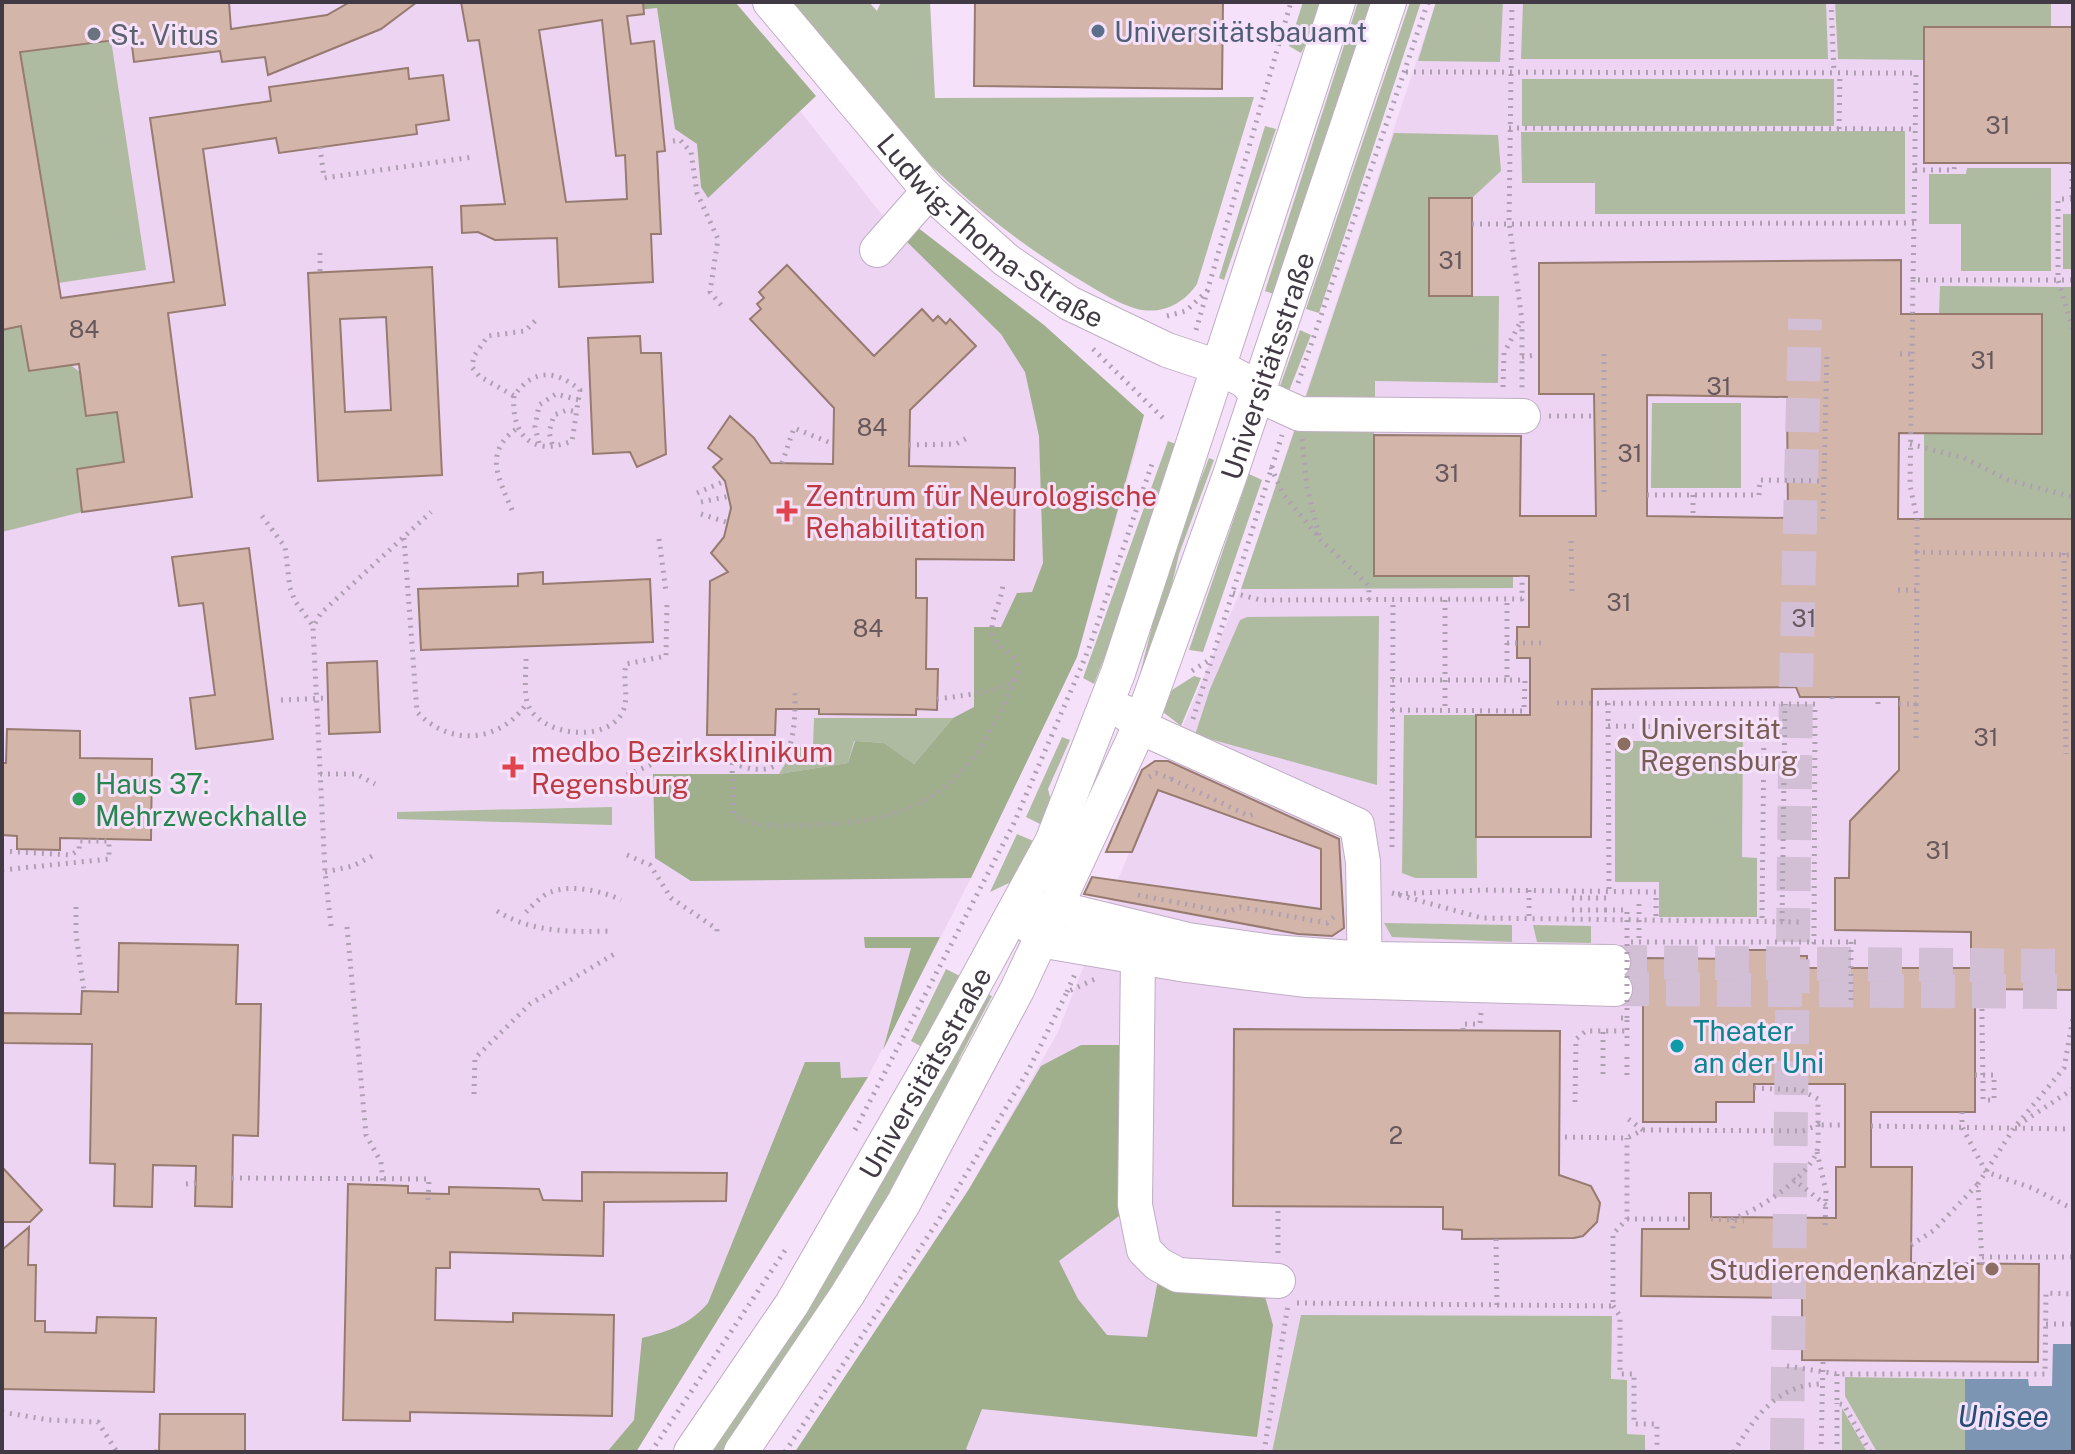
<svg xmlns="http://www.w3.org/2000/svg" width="2075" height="1454" font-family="'Public Sans',sans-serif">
<rect width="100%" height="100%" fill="#f6e1fa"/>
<path fill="#edd4f3" d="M2,2H714L894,230L1140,436L1077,657L971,878L868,1077L636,1452H2Z
M1436,2H2073V1452H795L969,1189L1058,1032L1110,898L1241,589Z"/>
<path fill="#afbba0" d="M790,2H869L877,11L881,2H930L935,98L1254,97L1197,284C1183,305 1159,316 1134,308C1117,303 1100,292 1085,283C1012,241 948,186 891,125C855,87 823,43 790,2Z
M1303,2H1328L1301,53L1289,46Z
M1358,2H1376L1279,296L1265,291Z
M1410,2H1421L1319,313L1306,309Z
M1436,2H1503L1500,62L1418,61Z
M1523,2H1826L1828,59H1521Z
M1835,2H2051V27H1924V60L1838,59Z
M111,40L146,270L58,283L20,52Z
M1522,79H1834V126H1522Z
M1265,126L1276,129L1224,280L1219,278Z
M1905,131V214H1595V183H1522L1521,132Z
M1394,133L1498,135L1501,171L1472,198H1429L1430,296H1499L1498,383L1375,381V400L1305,399Z
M1967,168H2051V271H1961V224H1929V174H1966Z
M2063,214H2073V269H2063Z
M1940,286L2073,287V519H1924V433L2041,434L2042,314H1939Z
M21,326L81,373L117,412L124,462L77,469L82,512L2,532V330Z
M1300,330L1311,335L1289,391L1280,386Z
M1652,403H1741V488H1651Z
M1295,429L1374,430V576H1513V588L1241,589Z
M1168,441L1181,446L1138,572L1094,684L1083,678Z
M1209,458L1214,460L1179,554L1164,619L1135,694L1168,562Z
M1249,474L1262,480L1203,652L1189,650Z
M1379,616L1377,785L1195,735L1210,689L1240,620L1247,617Z
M1194,676L1201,678L1181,726L1163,712L1172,690Z
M1404,715H1476L1477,878H1415L1402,873Z
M814,718H953L914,764L884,743L854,741L848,763L779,774L795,747H813Z
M1062,737L1070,740L1048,789L1053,809L1044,826L1026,817Z
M1615,741H1743L1742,857L1757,858V917H1659V882H1615Z
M612,807V825L397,819V812Z
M1017,834L1038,843L1026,875L990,892Z
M1384,923L1512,925V942L1392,937Z
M1533,925L1591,926V943L1537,942Z
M946,969L960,976L924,1048L911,1041Z
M982,991L992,996L960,1057L931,1132L730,1452H708Z
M1301,1315L1612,1316L1611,1379L1627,1380V1434L1645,1435V1452H1272Z
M1845,1377L1965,1379V1452H1877L1845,1396Z
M1842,1408L1867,1452H1842Z"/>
<path fill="#9fae8b" d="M634,2H735L816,96L708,198L701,187L697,144L675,129L657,8L636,10Z
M917,227L1044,325L1144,415L1077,657L971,878L691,881L655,858L653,774H779L848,763L855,741L884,743L914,764L953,718L974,707V627H1001L1017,593L1032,592L1043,563L1039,436L1025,372L1001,334L904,239Z
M864,937H940L883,1050L911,948H865Z
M1081,1045H1125L1123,1213L1059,1261L1078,1299L1107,1335L1147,1337L1158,1280L1262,1286L1273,1325L1257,1437L982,1409L966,1449L971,1452H795L969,1189L1041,1066Z
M805,1062H840L841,1078L868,1077L636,1452H607L634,1420L642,1338C669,1331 689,1325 708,1303Z"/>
<path fill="#7b95b2" d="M2053,1344H2073V1452H1965V1379H2028L2029,1386H2052Z"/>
<path fill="#d4b5aa" stroke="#977b70" stroke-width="2" fill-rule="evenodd" d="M2,2H229L231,29L327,15L350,2H417L381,29L268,75L265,57L222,62L220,51L134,62L131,38L20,52L61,298L174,282L150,118L271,101L269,87L408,68L409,79L443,75L449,120L416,125L417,134L279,153L276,138L203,149L225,305L168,313L192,497L82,512L77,469L124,462L117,412L86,416L79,364L29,371L21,326L2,330Z
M461,2H643L644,14L627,16L631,44L654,41L665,151L657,152L661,234H651L653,282L559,287L557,238L495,240L478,232L462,233L461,206L505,204L479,40L468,41ZM602,20L616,156L625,155L627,199L566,202L539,30Z
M975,2H1223L1222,89L974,86Z
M1924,27H2073V163H1924Z
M1429,198H1472V296H1429Z
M1901,260V314H2042V434L1899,433L1898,519H2073V990L1975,989V1112H1871V1167H1912L1911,1263L2039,1264L2038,1362L1802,1360V1298L1641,1296L1642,1229H1689V1193H1711V1217L1836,1218V1167H1845V1084H1754V1102H1716V1122H1643V958L1742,959V950H1776V956H1807V968H1971V932L1835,930V878H1849L1850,821L1899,770V697H1800L1796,687L1592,689L1591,837H1476V715H1530V658H1517V627H1529V576H1374V435L1521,436L1520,516H1596L1594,394H1539V263ZM1647,395L1787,397L1788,518L1647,516Z
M787,265L874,356L922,309L933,321L938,316L946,324L950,319L976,346L910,410L909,466L1015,468L1014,560L916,559V598H927L926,669H938L937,710L916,709V715L819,714V709H776L775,735H707L710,581L728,572L711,553L724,537L731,508L725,481L713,467L722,459L708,448L730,416L754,438L771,463L833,464L834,408L750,319L761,309L757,304L764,298L759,292Z
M432,267L442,475L318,481L308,273ZM386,317L391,410L345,412L340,319Z
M640,336L641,353H661L666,454L637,467L630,452L593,454L588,338Z
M249,548L273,739L196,749L190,698L215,695L203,603L179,606L172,557Z
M543,572V584L650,579L653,642L421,650L418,589L518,586V574Z
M377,661L380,732L329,734L327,663Z
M7,729L80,731V758L152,759L151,840L60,838V850L17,849V836L2,835V763H6Z
M1155,761H1168L1339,839L1344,928L1332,936L1298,934L1084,894L1092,877L1321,909V849L1158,790L1132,852H1106L1142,770Z
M119,943L238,945L236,1004H261L258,1136L233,1135L232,1207L195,1206L196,1166L153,1165L152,1207L114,1206L115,1164L90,1163L92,1044L2,1043V1013L81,1014L82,991L118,992Z
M1234,1029L1560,1031L1559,1175L1591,1186L1600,1203L1597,1222L1583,1236L1574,1238L1462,1239V1230L1443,1229V1207L1233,1206Z
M2,1167L42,1210L30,1222H2Z
M582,1172L727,1173L726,1201L604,1202L603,1256L450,1252V1268H436L435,1320L513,1322V1313L614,1315L612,1416L410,1412V1421L343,1420L348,1184L408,1186V1193L449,1194V1187L539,1189L543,1200L582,1201Z
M29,1227L28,1265H36L35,1321H45V1332L96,1333L97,1317L156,1318L154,1392L2,1389V1250Z
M160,1414H245V1452L159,1451Z"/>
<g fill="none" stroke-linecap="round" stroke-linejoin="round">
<path stroke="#d2bfd5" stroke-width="34" stroke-dasharray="34 17" stroke-linecap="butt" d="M1613,962L2073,966
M1615,989L2073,992
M1787,1452L1796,687L1805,319"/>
<defs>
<g id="minor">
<path id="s1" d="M770,2L929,191L1006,260L1069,303L1167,350L1221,368L1245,381L1258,395L1300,414L1523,416"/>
<path d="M877,250L929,191"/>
<path d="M1124,712L1149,731L1357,825L1363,862L1365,979"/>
<path d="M1031,911L1065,910L1188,940L1272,952L1365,959L1613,962"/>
<path d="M1027,924L1051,942L1186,965L1305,980L1615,989"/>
<path d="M1138,957L1135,1205L1144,1250L1158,1264L1178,1275L1278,1281"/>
<path id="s2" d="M691,1452L792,1304L943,1042L1052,842L1118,673L1338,2"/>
<path id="s3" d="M741,1452L847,1295L903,1204L1017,990L1140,726L1230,475L1389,2"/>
</g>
</defs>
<use href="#minor" stroke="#c0adc4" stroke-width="36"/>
<path stroke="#af9fb2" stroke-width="5" stroke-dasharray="2 6" stroke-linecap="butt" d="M1512,2L1509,222L1522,321V388
M1831,2L1834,73
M1406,72L1916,73L1914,223
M1509,128L1915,129
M1839,129L1840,73
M673,141L680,140L691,152L697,193L718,239L710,292L721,305
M320,147L324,178L473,157
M2072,163V199
M1915,170H1954L1955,163
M2072,199H2058V280L2073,330
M1472,224L1914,223L1913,280H2073
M320,253V272
M1167,316L1186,311L1208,290
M1196,330L1291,2
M1093,349L1167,422
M1604,354V495
M1900,354H1912
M1522,357L1536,355
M1298,383L1428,2
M1503,387L1504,353L1521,321
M514,396C511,435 532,457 572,441L580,390C556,370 533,368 514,396L479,376L472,367L474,356L488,336L525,331L535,321
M1549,416H1594
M1302,439L1307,487L1319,536
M539,443L535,427L539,405L556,394L579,400
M552,444L549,432L554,415L567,410L578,412
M1910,444L1964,458L2008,480L2073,497
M909,445L956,444L969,437
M782,463L794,428L833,444
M1271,467L1283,494L1321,540L1369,586V600
M697,493L725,481
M1647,495H1759L1760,480L1823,481
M1693,495V516
M701,502L730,496
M512,510C499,479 483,453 516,429
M701,514L729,523
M262,516L285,547L290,588L295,601L313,626
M1823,519L1827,354
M404,538L417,712C450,747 500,743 527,703
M659,539L666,592
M1571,541L1572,593
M1915,552L2073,555
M2064,553L2066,754
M1898,590H1917V519L1910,485L1913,280
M1233,593L1261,600L1522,599V576
M1445,600V710
M1507,643H1545
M526,659C526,672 524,690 527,702C537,736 606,744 622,713C630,699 622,680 626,664L666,656L667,604
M1192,671L1211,659
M1392,680H1507
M1832,697L1833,704
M937,699C953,696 1046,691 1011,655C1003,647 993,645 992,632C991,615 1002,601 1003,583
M281,700L328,698
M1557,703L1815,704L1814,942H1861
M1608,703L1609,892
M1878,704V697
M1899,704H1916L1917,590
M1916,704V744
M1392,710L1524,711L1525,680H1507V599
M1193,719L1282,435
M1608,726L1764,728L1762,921
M732,763L733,814C752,829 782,826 805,825C924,823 970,788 1015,679
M320,774H356L375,784
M627,775C650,766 678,749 704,752C719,753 730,763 744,767C797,782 795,723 795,690
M1149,777L1156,773L1171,779L1173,774
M1171,779L1249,816L1257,813
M1392,847L1393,600
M2,851L71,855L79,850L80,841H109V859L2,870
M627,855L650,865L671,898L717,929V935
M325,872L353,866L376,854
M1529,890V919
M1392,893L1482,918L1800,922
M1398,894L1483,890L1656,892V920
M1138,895L1227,912L1240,907L1327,923L1334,917
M1572,898H1609
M76,907V934L84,991
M1572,910H1605
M497,911C532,933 572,932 612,931
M526,912C533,905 542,895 551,892C571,884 603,891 621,900
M1782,921L1785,704
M331,926L325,872L313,627L321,613L431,512
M347,927L366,1135L381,1162L383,1185
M1631,942H1814
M1851,942V1005
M1067,992L1075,974
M1621,1018H1627V1047
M1463,1030V1024H1480L1481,1012
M1627,1057V1076
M1603,1074V1030
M1975,1075H1994V1100H1983C1983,1069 1982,1037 1982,1006
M1754,1088L1801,1090L1818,1099V1125H1845
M474,1094L475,1058L530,1004L616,953
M1575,1102L1576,1039L1586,1031H1627
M1962,1112V1127L1986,1172L2032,1188L2073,1209
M2018,1125L2073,1089
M1871,1126L2073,1129
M855,1130L1014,823L1088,651L1153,461
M1643,1130L1803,1131L1818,1125C1818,1132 1819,1143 1817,1151C1808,1178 1758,1210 1733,1219V1229
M1565,1137L1627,1138L1643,1130L1627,1118
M1817,1152L1826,1191L1825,1230
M232,1178L429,1179L428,1201
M1793,1179L1826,1205
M186,1184L196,1183
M1627,1219H1689
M1711,1219L1744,1221
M1496,1239L1497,1305
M1911,1245L1933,1231L1977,1185
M1278,1253V1206
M1982,1257H2073
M1982,1264L1978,1184L2014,1128L2064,1068L2073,1018
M1297,1303L1613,1306V1234L1627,1219V1138
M1613,1306L1620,1316V1374H1634V1424H1657V1452
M2046,1324H2073
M1787,1366L1837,1374H2045L2046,1293L2073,1294
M1837,1374V1403L1844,1405L1870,1452
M2,1412L49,1420L98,1422L117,1452
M155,1452L159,1451
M651,1452L788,1246
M785,1452L938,1221L1028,1071L1067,992L1095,979
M1264,1452L1288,1305
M1734,1452C1754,1417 1778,1384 1822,1384
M1821,1452L1823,1361
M1837,1452V1403"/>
<use href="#minor" stroke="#fff" stroke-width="34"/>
<path stroke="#af9fb2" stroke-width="5" stroke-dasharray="2 6" stroke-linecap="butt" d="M1639,904V942
M1605,910H1627V1018"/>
</g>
<circle fill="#5c6f8a" stroke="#f6e1fa" stroke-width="3" cx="1098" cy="31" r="8"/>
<circle fill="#6b7280" stroke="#f6e1fa" stroke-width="3" cx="94" cy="34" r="8"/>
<g fill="#e0444e" stroke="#f6e1fa" stroke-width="3">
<path d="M783 499h8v8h8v8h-8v8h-8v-8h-8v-8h8z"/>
<path d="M509 755h8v8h8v8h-8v8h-8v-8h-8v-8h8z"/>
</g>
<g fill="#8d6e63" stroke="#f6e1fa" stroke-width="3">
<circle cx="1624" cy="744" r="8"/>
<circle cx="1992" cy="1269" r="8"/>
</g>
<circle fill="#2e9e5b" stroke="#f6e1fa" stroke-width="3" cx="79" cy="799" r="8"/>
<circle fill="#0f9aa8" stroke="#f6e1fa" stroke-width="3" cx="1677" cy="1046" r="8"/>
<g text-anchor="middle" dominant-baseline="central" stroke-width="6" stroke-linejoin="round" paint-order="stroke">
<g font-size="24" fill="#66585d">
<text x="1998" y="125">31</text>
<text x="1451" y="260">31</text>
<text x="84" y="329">84</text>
<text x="1983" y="360">31</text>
<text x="1719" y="386">31</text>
<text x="872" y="427">84</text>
<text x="1630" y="453">31</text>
<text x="1447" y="473">31</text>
<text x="1619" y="602">31</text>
<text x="1804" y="618">31</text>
<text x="868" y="628">84</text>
<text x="1986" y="737">31</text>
<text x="1938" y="850">31</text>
<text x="1396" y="1135">2</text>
</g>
<g font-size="28" fill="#4e5e75" stroke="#f6e1fa" text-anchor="start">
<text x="1114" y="31">Universitätsbauamt</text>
</g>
<g font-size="28" fill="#5b616d" stroke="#f6e1fa" text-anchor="start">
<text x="110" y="34">St. Vitus</text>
</g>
<g font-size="28" fill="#413943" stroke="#f6e1fa">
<text stroke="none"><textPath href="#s1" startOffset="320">Ludwig-Thoma-Straße</textPath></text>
<text stroke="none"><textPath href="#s3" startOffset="1212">Universitätsstraße</textPath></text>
<text stroke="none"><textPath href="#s2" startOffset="446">Universitätsstraße</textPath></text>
</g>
<g font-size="28" fill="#be3a42" stroke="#f6e1fa" text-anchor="start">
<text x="805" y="495">Zentrum für Neurologische<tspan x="805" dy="32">Rehabilitation</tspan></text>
<text x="531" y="751">medbo Bezirksklinikum<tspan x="531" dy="32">Regensburg</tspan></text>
</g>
<g font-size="28" fill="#785e54" stroke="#f6e1fa" text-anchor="start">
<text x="1640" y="728">Universität<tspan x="1640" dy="32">Regensburg</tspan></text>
<text x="1976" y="1269" text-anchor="end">Studierendenkanzlei</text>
</g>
<g font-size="28" fill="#27864d" stroke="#f6e1fa" text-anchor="start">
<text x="95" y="783">Haus 37:<tspan x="95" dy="32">Mehrzweckhalle</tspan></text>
</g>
<g font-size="28" fill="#0d838f" stroke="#f6e1fa" text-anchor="start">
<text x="1693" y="1030">Theater<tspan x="1693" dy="32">an der Uni</tspan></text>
</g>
<g font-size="30" font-style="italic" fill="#244c75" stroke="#f6e1fa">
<text x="2003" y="1416">Unisee</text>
</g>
</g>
<rect width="2075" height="1454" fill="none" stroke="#413943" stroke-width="8"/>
</svg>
